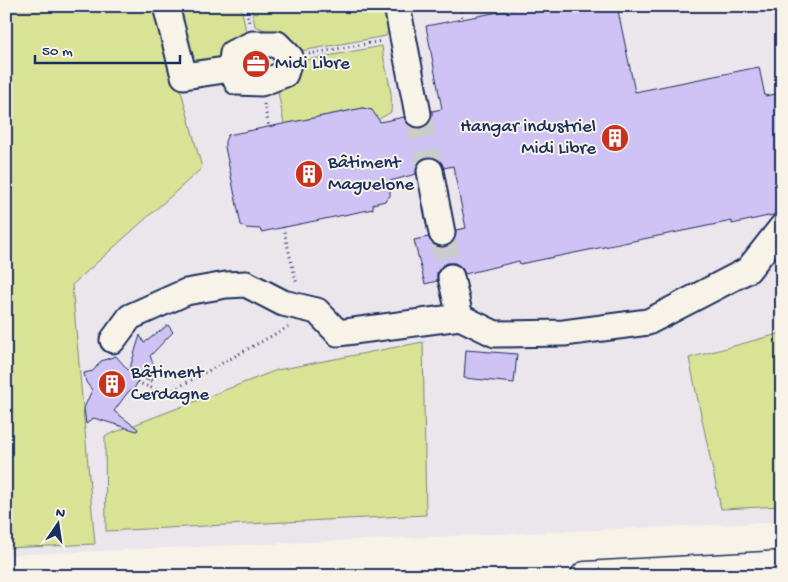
<svg xmlns="http://www.w3.org/2000/svg" width="788" height="582" font-family="'Gochi Hand',sans-serif">
<rect width="100%" height="100%" fill="#f7f3e8"/>
<filter id="ink" filterUnits="userSpaceOnUse"><feTurbulence type="fractalNoise" baseFrequency=".02" numOctaves="2"/><feDisplacementMap in="SourceGraphic" scale="10" xChannelSelector="R" yChannelSelector="G"/><feConvolveMatrix kernelMatrix="1 2 1 2 8 2 1 2 1" color-interpolation-filters="sRGB"/></filter>
<g filter="url(#ink)">
<path fill="#ebe5ec" d="M6,6H782V522L6,555Z"/>
<path fill="#d8e396" stroke="#7a897a" d="M6,6H158L202,168L72,285L95,544L6,548Z
M178,6H241L246,32L244,38L222,51L216,60L197,64L190,62Z
M251,6H387L390,26L386,36L301,51L283,37L255,26Z
M382,46C384,69 394,89 391,112L376,121L372,110L363,108L284,124L277,86L300,63L306,60Z
M782,333V506L721,509L689,358Z
M423,342L426,515L106,531L105,436L277,370Z"/>
<path fill="#cfc3f5" stroke="#1b2f5e" d="M530,6H617L635,92L759,67L765,96L782,93V213L732,224V221L520,264L519,261L465,274L461,267L455,263H448L442,266L437,272V281L425,284L414,240L428,237L432,243L437,246L445,247L452,243L455,238L456,230L466,228L453,166L444,168L440,161L435,158L428,157L421,160L417,166L416,174L390,181V196L385,201L373,204V209L261,232L260,229L246,228L241,225L225,147V141L228,135L363,108L372,110L380,122L404,117L407,123L413,127L421,128L428,124L431,119L432,111L442,109L426,26Z
M168,325L173,332L150,356L155,368L151,382L133,373L132,374L138,381L134,389L128,392L114,411L138,429L137,431L94,418L86,424L84,408L92,390L86,382L84,373L93,371L101,361L116,356L129,371L140,335L144,343Z
M466,350L517,354L514,383L464,378Z"/>
<g fill="none" stroke-linecap="round" stroke-linejoin="round">
<path stroke="#cbcccc" stroke-width="25" stroke-dasharray="25 12" stroke-linecap="butt" d="M418,114L430,171
M442,233L451,277"/>
<defs>
<path id="minor" d="M166,6L184,76L231,69
M397,6L418,114
M253,44H277L290,57L285,74L261,83L237,82L231,69L233,53Z
M430,171L442,233
M451,277L460,317L495,334L564,333L648,322L748,270L782,227
M113,340L130,317L186,292L226,285L246,284L283,303L317,311L338,333L460,317"/>
<path id="highway" d="M585,576L782,565"/>
</defs>
<use href="#minor" stroke="#1b2f5e" stroke-width="29"/>
<use href="#highway" stroke="#1b2f5e" stroke-width="31"/>
<path stroke="#1b2f5e" stroke-width="3" stroke-dasharray="1 4" stroke-linecap="butt" d="M246,6L249,23
M460,6L462,19
M309,54L382,41
M264,104L269,127
M283,227L297,285
M137,382L166,394L288,327"/>
<use href="#minor" stroke="#f7f3e8" stroke-width="25"/>
<use href="#highway" stroke="#f7f3e8" stroke-width="28"/>
</g>
</g>
<defs>
<symbol id="office-disc" viewBox="-11 -11 22 22"><circle r="9.5" fill="#c8321e" stroke="#f7f3e8"/><path d="M-6-3h4V-5.5h4V-3h4V5H-6ZM-1-4.5V-3h2v-1.5ZM-6 0V1H6V0Z" fill="#fff"/></symbol>
<symbol id="building-disc" viewBox="-11 -11 22 22"><circle r="9.5" fill="#c8321e" stroke="#f7f3e8"/><path d="M-4-6H4V6H1V3H-1V6H-4ZM-2.5-4.3h1.7v1.8h-1.7ZM.8-4.3h1.7v1.8H.8ZM-2.5-1h1.7V.8h-1.7ZM.8-1h1.7V.8H.8Z" fill="#fff"/></symbol>
</defs>
<g fill-rule="evenodd">
<use href="#office-disc" x="240" y="48" width="32" height="32"/>
<use href="#building-disc" x="599" y="122" width="32" height="32"/>
<use href="#building-disc" x="293" y="158" width="32" height="32"/>
<use href="#building-disc" x="96" y="368" width="32" height="32"/>
</g>
<g text-anchor="middle" dominant-baseline="central" stroke-width="4" stroke-linejoin="round" paint-order="stroke">
<g font-size="19" fill="#1b2f5e" stroke="#f7f3e8" text-anchor="start">
<text x="275" y="64">Midi Libre</text>
<text x="596" y="127" text-anchor="end">Hangar industriel<tspan x="596" dy="22">Midi Libre</tspan></text>
<text x="328" y="163">Bâtiment<tspan x="328" dy="22">Maguelone</tspan></text>
<text x="131" y="373">Bâtiment<tspan x="131" dy="22">Cerdagne</tspan></text>
</g>
</g>
<rect width="788" height="582" fill="none" stroke="#f7f3e8" stroke-width="25"/>
<rect x="12" y="12" width="763" height="557" fill="none" stroke="#1b2f5e" stroke-width="2" filter="url(#ink)"/>
<g transform="translate(58 524) rotate(13)" stroke="#f7f3e8" stroke-width="4" paint-order="stroke">
<path d="M0-4L9 19L0 12L-9 19Z" fill="#1b2f5e"/>
<text y="-8" font-size="14" font-weight="bold" text-anchor="middle" fill="#1b2f5e">N</text>
</g>
<path d="M35 55v8h145v-8" fill="none" stroke="#1b2f5e" stroke-width="2.5"/>
<text x="42" y="55" font-size="15" fill="#1b2f5e" stroke="#f7f3e8" stroke-width="4" paint-order="stroke">50 m</text>
</svg>
